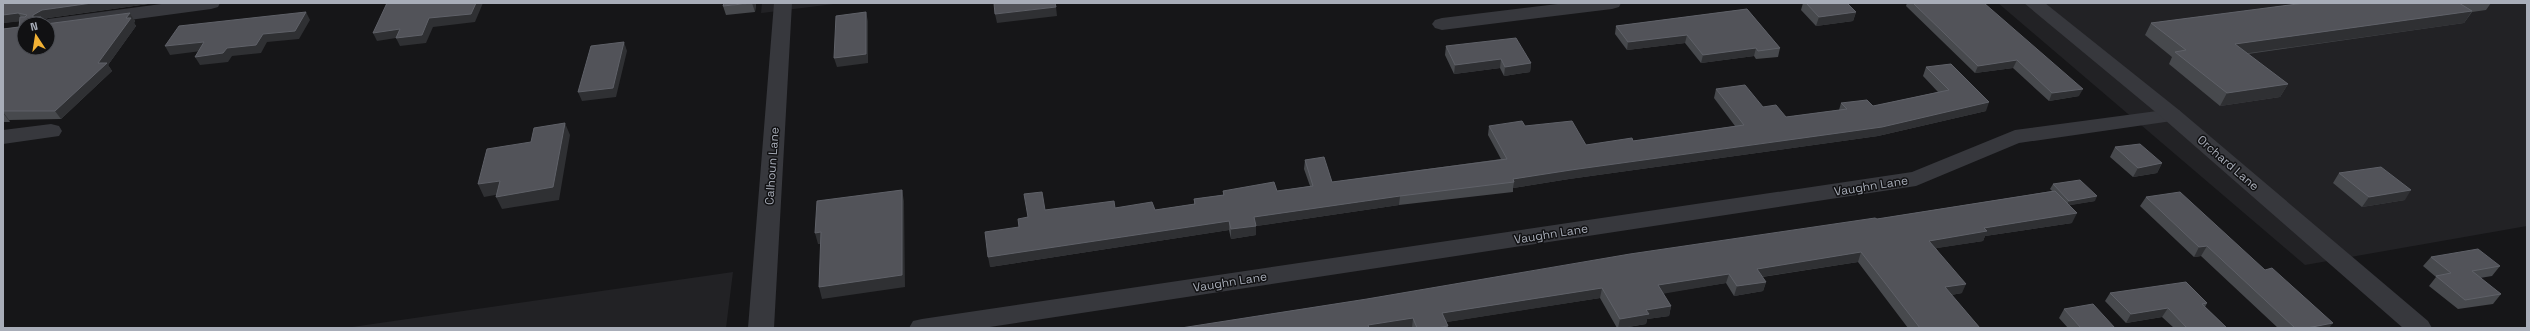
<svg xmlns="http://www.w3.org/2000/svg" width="2530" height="331" font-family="'Space Grotesk',sans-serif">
<rect width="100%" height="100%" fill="#161618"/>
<path fill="#222225" d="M762,3H842L761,13Z
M1998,3H2527V226L2305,265Z
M733,272L726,328H345Z"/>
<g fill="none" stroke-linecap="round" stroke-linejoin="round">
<path fill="#37383d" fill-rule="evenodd" d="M169,3H220L218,7L211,9L48,31V24H39L48,19Z
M1566,3H1621L1619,7L1612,9L1442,30L1435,28L1432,24L1435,20L1442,18Z
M2172,109L2179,110L2183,115L2179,120L2019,143L1916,186L983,328H909L913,321L922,319L1912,172L2015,130Z
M51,124L59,126L62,131L59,136L3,144V130Z"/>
<path fill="#37383d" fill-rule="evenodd" d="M774,3H792L774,328H748Z
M2024,3H2045L2179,110L2428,321L2432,328H2403L2165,120Z"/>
</g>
<path fill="#47494d" d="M3,3H149L148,4L48,18L43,20L45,24L24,48L130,13L135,21L134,23L136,26L108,65L112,71L61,119L9,120L10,122H3V29L19,27V21L3,23Z
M756,3L755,12L726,15L723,6Z
M1803,3H1847L1856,12L1853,21L1816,26L1801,10Z
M1907,3H1984L2079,96L2049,101L2013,68L1975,73L1906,6Z
M2305,3H2491L2486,10L2472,12L2464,23L2248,54L2288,84L2280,97L2220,106L2169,64L2172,57L2145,35L2151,23Z
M1747,9L1780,48L1778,57L1756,59L1754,56L1701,63L1685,43L1627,50L1615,34L1616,26Z
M1446,46L1531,63L1530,72L1504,76L1500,68L1454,74L1445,55Z
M1926,67L1986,111L1878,136L1569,179L1513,188V192L1399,205L1256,226V235L1231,239L1229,230L990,267L1019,227L1027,217L1045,210L1115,208L1155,210L1194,204V199L1223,195V191H1277L1310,186L1304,169L1305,160L1332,182L1501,159L1488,135L1489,126H1525L1586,145L1633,141L1735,126L1714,98L1716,89L1763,107L1786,117L1839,110L1841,103L1873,106L1938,92L1923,76Z
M2115,147L2162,163L2157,173L2133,177L2110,157Z
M2339,173L2405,200L2362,207L2333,183Z
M2053,184L2095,201L2069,205L2072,223L1985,236L1983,241L1936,248L1962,293L1951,295L1980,328H1908L1858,262L1762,277L1766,282L1763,291L1734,296L1726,283L1663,293L1671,306L1669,316L1647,319L1646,324L1622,328H1617L1600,298L1446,322L1448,328H1413L1367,299L1877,219L2052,191L2050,189Z
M2146,197L2265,270L2329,328H2278L2201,256L2194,257L2140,206Z
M2431,257L2500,266L2492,276L2480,278L2501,294L2493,304L2458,309L2429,286L2436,277L2423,266Z
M2110,293L2207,303L2205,307L2227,328H2174L2162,317L2126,323L2105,301Z
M2064,309L2115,328H2068L2059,318Z"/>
<path fill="#2f3033" d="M92,3H149L148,4L48,18L43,20L45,24H43L33,17V15L42,10Z
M476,3H483L475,22L433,27L426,43L400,46L396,38L377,41L373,33Z
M752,3H756L755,12Z
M1056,7L1057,16L997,23L995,14Z
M2472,11L2464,23L2228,56L2235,44Z
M306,12L310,20L299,39L267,42L261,53L232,56L228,62L200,65L195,57L227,48L263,34Z
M866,12L868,21V63L837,67L834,58Z
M1856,12L1853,21L1816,26L1819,17Z
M18,13L24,21L3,23V15Z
M130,13L135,21L134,23L136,26L108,65L112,71L61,119L55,111L98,63L126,18Z
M1687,35L1685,43L1627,50L1628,42Z
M204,42L209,50L170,55L165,46Z
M624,42L627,51L616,97L582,101L578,92Z
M1756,48L1754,56L1701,63L1703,55Z
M1501,59L1500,68L1454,74L1455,65Z
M2017,60L2013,68L1975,73L1978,66Z
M1531,63L1530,72L1504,76L1505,67Z
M2288,84L2280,97L2220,106L2227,93Z
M2083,89L2079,96L2049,101L2052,93Z
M1989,102L1986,111L1878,136L1569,179L1513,188L1514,182L1513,179Z
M3,112L9,120L10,122L3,113Z
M565,123L570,135L559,200L502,209L496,197Z
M2162,163L2157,173L2133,177L2138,168Z
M500,181L506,193L484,197L478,184Z
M902,190L904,201L905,287L822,299L819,287Z
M2411,190L2405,200L2362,207L2369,197Z
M1400,196L1399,205L1256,226V235L1231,239V229L1254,217Z
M2097,196L2095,201L2066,206L2069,201Z
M2077,213L2072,223L1985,236L1983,241L1925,250L1929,241L1984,228Z
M1229,221V230L990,267L988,257Z
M821,232L825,244H818L815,233Z
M2207,246L2201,256L2194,257L2199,247Z
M1861,252L1858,262L1754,278L1757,269Z
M1729,274L1726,283L1656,295L1658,285Z
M1766,282L1763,291L1734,296L1737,286Z
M1966,284L1962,293L1940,297L1945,287Z
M1602,288L1600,298L1441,323L1442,313Z
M1671,306L1669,316L1647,319L1646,324L1622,328H1618L1620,319L1646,310Z
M2168,308L2162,317L2126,323L2131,314Z
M1413,318L1412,328H1368V325Z
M2333,323L2329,328H2307Z
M1448,326V328H1437Z"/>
<path fill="#525359" stroke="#5f6168" d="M3,3H92L42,10L33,15V17H41L43,24H24V48H48V24H46L130,13L126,18H131L98,63H107L55,111H3V29L19,27L20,17H25L27,15L18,13L3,15Z
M387,3H476L471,14L429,18L422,35L396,38L400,29L373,33Z
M724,3H752L723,6Z
M994,3H1055L1056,7L995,14Z
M1806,3H1847L1856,12L1819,17Z
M1913,3H1984L2083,89L2052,93L2017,60L1978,66Z
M2305,3H2459L2472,11L2235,44L2288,84L2227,93L2175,52L2186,50L2151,23Z
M1747,9L1780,48L1758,51L1756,48L1703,55L1687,35L1628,42L1616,26Z
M306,12L295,31L263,34L256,45L227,48L223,53L195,57L204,42L165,46L179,26Z
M866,12V54L834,58L836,16Z
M1516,38L1531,63L1505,67L1501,59L1455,65L1446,46Z
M624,42L613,88L578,92L591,46Z
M1951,64L1989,102L1882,127L1571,170L1513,179L1514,182L1400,196L1254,217L1256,226L1231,229L1229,221L988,257L985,232L1019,227L1018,219L1028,217L1024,194L1042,192L1045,210L1114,201L1115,208L1152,202L1155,210L1195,204L1194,199L1224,195L1223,191L1274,182L1277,191L1313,186L1305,160L1324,157L1332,182L1507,159L1489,126L1522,121L1525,126L1572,121L1586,145L1632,138L1633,141L1744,125L1716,89L1745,85L1763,107L1776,105L1786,117L1847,109L1841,103L1867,100L1873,106L1949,90L1926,67Z
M565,123L553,187L496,197L500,181L478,184L487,149L531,142L534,128Z
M2140,144L2162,163L2138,168L2115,147Z
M2381,167L2411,190L2369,197L2339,173Z
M2080,180L2097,196L2069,201L2053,184Z
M902,190V275L819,287L821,232L815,233L817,201Z
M2055,191L2077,213L1984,228L1987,231L1929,241L1966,284L1945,287L1980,328H1920L1861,252L1757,269L1766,282L1737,286L1729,274L1658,285L1671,306L1646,310L1649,314L1620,319L1602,288L1442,313L1448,326L1437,328H1417L1413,318L1368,325L1369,328H1181L1367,299L1630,254L1875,218L1877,219Z
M2180,192L2265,270L2272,268L2333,323L2307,328H2295L2207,246L2199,247L2146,197Z
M2478,249L2500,266L2472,271L2501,294L2465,300L2436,276L2451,273L2431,257Z
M2186,282L2207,303L2202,304L2227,328H2187L2168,308L2131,314L2110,293Z
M2093,304L2115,328H2081L2064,309Z"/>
<g text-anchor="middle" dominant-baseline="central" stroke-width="3" stroke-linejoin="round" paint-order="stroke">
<g font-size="12" fill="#a8adb8" stroke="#111113">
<text transform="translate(2228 163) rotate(41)">Orchard Lane</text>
<text transform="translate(772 166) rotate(-86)">Calhoun Lane</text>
<text transform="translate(1871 186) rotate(-9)">Vaughn Lane</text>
<text transform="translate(1551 234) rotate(-9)">Vaughn Lane</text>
<text transform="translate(1230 282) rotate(-9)">Vaughn Lane</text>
</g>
</g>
<rect width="2530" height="331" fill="none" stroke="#a8adb8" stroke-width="8"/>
<g transform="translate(36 36) rotate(348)"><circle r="19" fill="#111113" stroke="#4d4f55"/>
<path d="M0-3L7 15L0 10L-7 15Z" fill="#f2b134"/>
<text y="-6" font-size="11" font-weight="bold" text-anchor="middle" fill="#a8adb8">N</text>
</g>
</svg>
